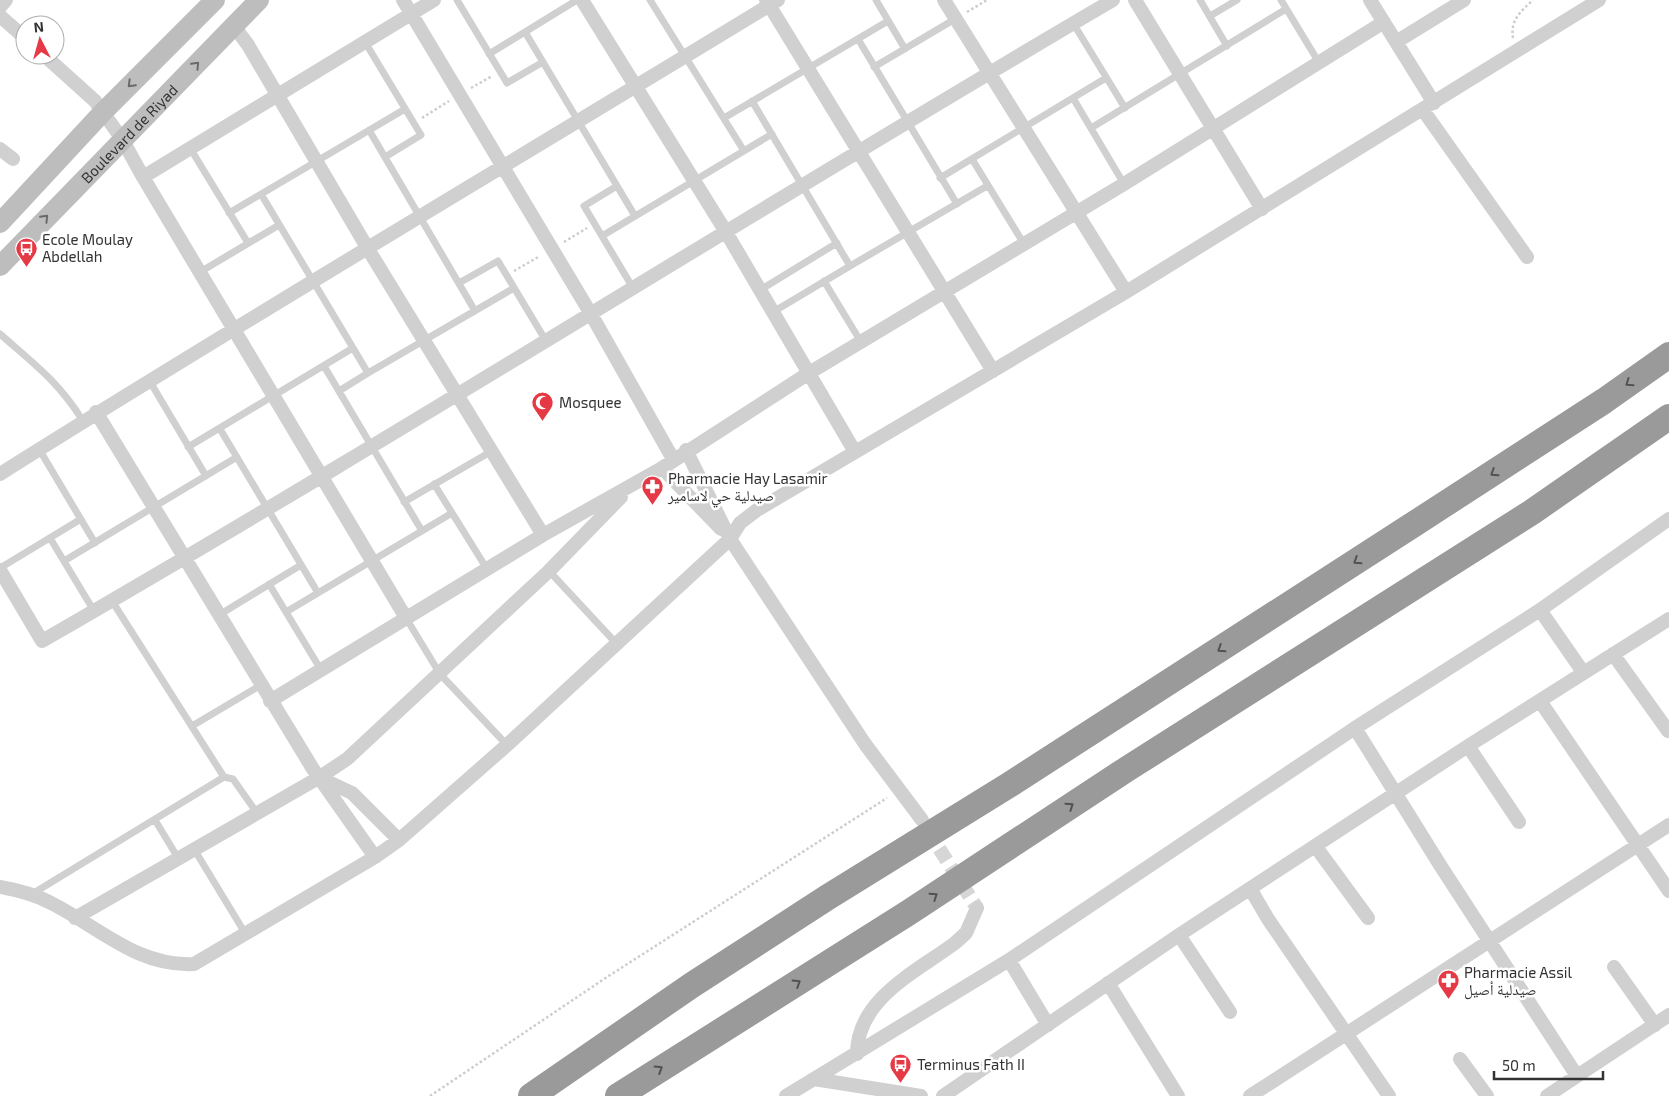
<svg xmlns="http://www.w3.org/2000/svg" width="1669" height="1096" font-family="'Exo 2','Noto Naskh Arabic',sans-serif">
<rect width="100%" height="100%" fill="#fff"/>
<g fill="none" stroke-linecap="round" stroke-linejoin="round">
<path stroke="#d6d6d6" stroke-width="14" stroke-dasharray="14 7" stroke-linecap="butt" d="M928,831L977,908"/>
<path stroke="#cdcdcd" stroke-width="2.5" stroke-dasharray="2.5 2.5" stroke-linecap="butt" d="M967,12L987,0
M1513,38C1510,20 1521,11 1533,0
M471,88L492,76
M422,118L449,101
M564,242L587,228
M514,271L540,256
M430,1096L607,977L887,798"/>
<path stroke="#d0d0d0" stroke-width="7" d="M457,0L507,83L543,62
M577,0L525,32L635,216
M650,0L744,151
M876,0L905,49
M1200,0L1227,46
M1281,0L1318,61
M1210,16L1237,0
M1073,23L1125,108
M858,39L957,204
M365,42L421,135L385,157
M489,54L525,32
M874,67L955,19
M1073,98L1124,184
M752,101L850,266L987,186
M724,118L888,21
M1091,128L1286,9
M369,130L475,311
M190,148L248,243
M972,159L1024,244
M940,178L1106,78
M617,186L584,206L633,288
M261,194L368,373L514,288
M229,213L405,109
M602,236L772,134
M200,272L279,225
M824,281L861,342
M459,283L498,261L546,341
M760,290L837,243
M773,312L850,266
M0,334C33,363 59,382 83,421
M324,366L422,531
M149,380L206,476
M339,391L368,373
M220,429L318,593
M188,447L353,348
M39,449L95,543
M434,484L487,569
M404,502L492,451
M50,538L94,611
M64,561L237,457
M0,568L81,519
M549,571L616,643
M269,584L321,670
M112,601L224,777L233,779L257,813
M286,612L452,513
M219,615L301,565
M406,618L440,674L507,745
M192,726L261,685
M155,820L178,858
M194,849L245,933
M32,894L224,777"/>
<path stroke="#d0d0d0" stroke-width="14" d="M403,0L591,314L673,459
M582,0L726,232L855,452
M766,0L993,371
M944,0L1126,292
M1135,0L1262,209
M1370,0L1434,103
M0,7L6,0
M0,16L25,38
M234,26L248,45L368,249L543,535
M1396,42L1464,0
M44,55L95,101L122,139L143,177L406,618
M1423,110L1527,257
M0,149L13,159
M143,177L434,0
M96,412L313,769L375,857
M686,450L730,539L865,744L922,820
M662,468L721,529
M0,474C257,312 519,158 778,0
M0,570L42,641C403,433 754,210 1113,0
M1540,610L1583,672
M1613,654L1668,731
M270,701L543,535L662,468L809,373L1124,184L1384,22
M1540,701L1669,891
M1355,728L1440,865L1577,1076L1669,1015
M1468,746L1519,822
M320,778L352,793L399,840
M1316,847L1368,918
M0,887C17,890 36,895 51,903C99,927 137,967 194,964L375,857L399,840L507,745L730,539L740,523L757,510L1126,292L1599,0
M1251,890L1268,919L1389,1096
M75,918L320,777L347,759L549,571L621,497
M1179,935L1230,1012
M1009,960L1048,1025
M1614,967L1655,1025
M1108,983L1178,1096
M857,1054C857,999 916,972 955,943L966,933L977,908
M1460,1059L1487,1096
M814,1079L921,1096
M786,1096L1009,960L1355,728L1540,610L1669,519
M943,1096L1179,935L1468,746L1669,619
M1250,1096L1669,825
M1547,1096L1577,1076"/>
<g stroke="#bdbdbd" stroke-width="20">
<path d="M0,223L103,112L215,0"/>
<path id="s1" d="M0,266L259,0"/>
</g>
<path stroke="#9a9a9a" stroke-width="26" d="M531,1096L692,985L828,897L1009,785L1411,526L1604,401L1669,355
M618,1096L908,913L1127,769L1532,512L1669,417"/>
</g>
<defs><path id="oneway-chevron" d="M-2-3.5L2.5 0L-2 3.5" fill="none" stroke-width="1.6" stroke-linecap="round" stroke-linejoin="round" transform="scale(1.25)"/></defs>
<g stroke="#6a6a6a">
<use href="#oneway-chevron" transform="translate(196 65) rotate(-46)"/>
<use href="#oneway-chevron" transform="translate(131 84) rotate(135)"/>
<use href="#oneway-chevron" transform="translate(45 218) rotate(-46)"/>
</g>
<g stroke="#525252">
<use href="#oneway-chevron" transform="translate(1629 383) rotate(145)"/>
<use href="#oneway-chevron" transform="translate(1494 473) rotate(147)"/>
<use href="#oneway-chevron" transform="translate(1357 561) rotate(147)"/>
<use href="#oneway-chevron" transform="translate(1221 649) rotate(147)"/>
<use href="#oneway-chevron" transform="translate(1070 806) rotate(-34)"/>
<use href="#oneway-chevron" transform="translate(934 896) rotate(-34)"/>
<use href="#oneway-chevron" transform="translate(797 983) rotate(-32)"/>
<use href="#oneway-chevron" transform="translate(659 1069) rotate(-32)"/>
</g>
<defs>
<symbol id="bus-pin" viewBox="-11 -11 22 30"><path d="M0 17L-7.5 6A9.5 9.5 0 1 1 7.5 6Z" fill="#e63946" stroke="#fff"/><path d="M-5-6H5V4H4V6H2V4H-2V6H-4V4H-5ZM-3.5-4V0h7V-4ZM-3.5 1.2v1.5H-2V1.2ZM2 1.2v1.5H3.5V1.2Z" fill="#fff"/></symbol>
<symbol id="mosque-pin" viewBox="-11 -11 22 30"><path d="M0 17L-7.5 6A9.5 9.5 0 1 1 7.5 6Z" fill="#e63946" stroke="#fff"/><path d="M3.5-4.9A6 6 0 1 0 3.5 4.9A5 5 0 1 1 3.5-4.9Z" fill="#fff"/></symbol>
<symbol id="pharmacy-pin" viewBox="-11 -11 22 30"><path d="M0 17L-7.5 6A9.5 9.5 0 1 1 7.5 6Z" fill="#e63946" stroke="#fff"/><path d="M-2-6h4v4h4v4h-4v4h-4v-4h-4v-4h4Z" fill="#fff"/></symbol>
</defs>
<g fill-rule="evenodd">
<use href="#bus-pin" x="14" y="236" width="25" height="34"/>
<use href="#mosque-pin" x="530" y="390" width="25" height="34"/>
<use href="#pharmacy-pin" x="640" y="474" width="25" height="34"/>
<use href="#pharmacy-pin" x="1436" y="968" width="25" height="34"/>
<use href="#bus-pin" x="888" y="1052" width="25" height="34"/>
</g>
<g text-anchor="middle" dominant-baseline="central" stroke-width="5" stroke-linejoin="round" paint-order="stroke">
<g font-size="15" fill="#333" stroke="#fff">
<text stroke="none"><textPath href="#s1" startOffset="185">Boulevard de Riyad</textPath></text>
</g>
<g font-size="15" fill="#333" stroke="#fff" text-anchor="start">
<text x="42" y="239">Ecole Moulay<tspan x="42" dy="17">Abdellah</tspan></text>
<text x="559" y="402">Mosquee</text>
<text x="668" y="478">Pharmacie Hay Lasamir<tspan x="668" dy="17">صيدلية حي لاسامير</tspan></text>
<text x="1464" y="972">Pharmacie Assil<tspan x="1464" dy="17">صيدلية أصيل</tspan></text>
<text x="917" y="1064">Terminus Fath II</text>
</g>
</g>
<g transform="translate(40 40) rotate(354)"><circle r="24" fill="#ffffff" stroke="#adadad"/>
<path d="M0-4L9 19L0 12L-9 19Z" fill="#e63946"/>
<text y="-8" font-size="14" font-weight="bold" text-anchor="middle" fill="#333333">N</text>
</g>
<path d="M1494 1071v8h109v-8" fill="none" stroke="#333333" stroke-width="2.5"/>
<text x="1502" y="1071" font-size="15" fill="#333333" stroke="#ffffff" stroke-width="4" paint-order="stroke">50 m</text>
</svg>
